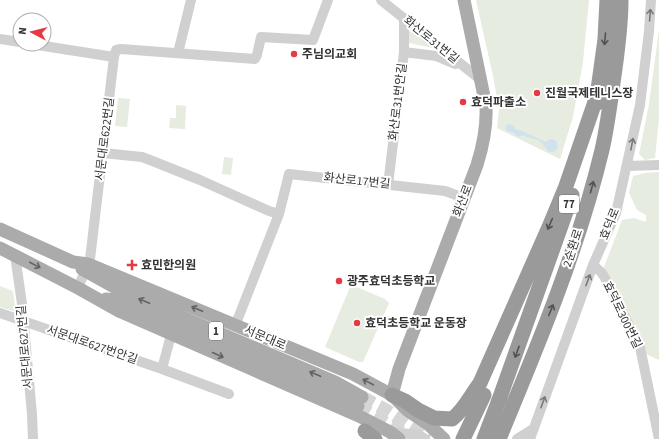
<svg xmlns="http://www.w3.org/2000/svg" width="659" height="439" font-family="'Source Sans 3','Noto Sans KR',sans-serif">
<rect width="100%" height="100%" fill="#fff"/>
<path fill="#e6ecdf" d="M476,0H589L583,62L573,117L560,159L497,128L499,109L493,76Z
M659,30V118L655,158L645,160L639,154L649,104Z
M409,31L416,34L438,49L409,43Z
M118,98L130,99L127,127L115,126Z
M176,105L186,106L185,129L169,128L170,118H176Z
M224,157L233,158L231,175L222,174Z
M659,172V360L644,353L641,339L604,267L622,220L634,218L646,222V215L637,210L629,193L633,176L645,173Z
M352,285L385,299L389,303L363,362H359L325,347L350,287Z
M0,286L13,291L16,312L0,307Z"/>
<path fill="#cfe2ee" d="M507,124L513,125L515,129L522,131L546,142L551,139L555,140C560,146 557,153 549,152C545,148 542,141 536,139C532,138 528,138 523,135L519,137L512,132L507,131L506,129Z"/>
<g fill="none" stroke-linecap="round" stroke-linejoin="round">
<path stroke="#d6d6d6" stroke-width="13" stroke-dasharray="13 6" stroke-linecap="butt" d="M362,397L388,411L429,439
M358,406L404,434"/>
<path stroke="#d0d0d0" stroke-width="10" d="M381,0L481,80
M0,39L20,42
M31,44L114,57
M404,52L436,56L455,64
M178,53L191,0
M103,153L142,157L150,160L200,180L269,211L279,214
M627,166L659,165
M388,185L404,52V18
M15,255L22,304L32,414L33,439
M593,265L601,272L605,278L640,347L659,439
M78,288L90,259L114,57L116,50L121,49L255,59L257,55L261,37L313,40L328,0
M0,313L162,369L171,335
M235,326L279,214L289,174L445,191L464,198
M162,369L229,394
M390,432L419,435L425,439
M517,439L533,429
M530,439L593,265L616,213L640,105L649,31L651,0"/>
<path stroke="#ababab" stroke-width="13" d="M0,229L73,262L88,264L353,374L392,395L407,410L428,424L444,439
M0,248L78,288L119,311L359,416L390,432L399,439
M82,269L125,293L335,382L362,397
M106,299L115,300L160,317L302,379L358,406
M392,395L399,369L477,165C483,146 487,127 486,106L464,0"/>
<path stroke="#9a9a9a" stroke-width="15" d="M596,104L605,39L607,0
M392,395L405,401L418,410L434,418L452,419C465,409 470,396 480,383L549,227L566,186L597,96
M499,400L572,195
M365,431L375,439
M499,439C538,345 578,250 602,150C608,124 611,96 615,69C618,47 621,23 621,0"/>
<path stroke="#9a9a9a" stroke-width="15" d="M463,439L484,395
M484,439L499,400"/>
</g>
<defs><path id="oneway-shaft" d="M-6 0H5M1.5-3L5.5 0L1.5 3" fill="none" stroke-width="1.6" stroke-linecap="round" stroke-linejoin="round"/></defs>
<g stroke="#7a7a7a">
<use href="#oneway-shaft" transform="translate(650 15) rotate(-86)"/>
<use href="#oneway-shaft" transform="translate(632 144) rotate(-79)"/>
<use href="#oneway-shaft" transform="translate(588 280) rotate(-70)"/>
<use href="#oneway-shaft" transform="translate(543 402) rotate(-70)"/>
</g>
<g stroke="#525252">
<use href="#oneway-shaft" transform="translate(605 39) rotate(95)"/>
<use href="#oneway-shaft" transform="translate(592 187) rotate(-75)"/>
<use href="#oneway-shaft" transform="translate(550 224) rotate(113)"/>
<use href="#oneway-shaft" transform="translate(551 310) rotate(-68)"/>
<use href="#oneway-shaft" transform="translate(517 352) rotate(110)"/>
</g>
<g stroke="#636363">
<use href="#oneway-shaft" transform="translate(35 265) rotate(28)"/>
<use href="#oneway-shaft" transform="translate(144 301) rotate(-157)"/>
<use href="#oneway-shaft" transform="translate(197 309) rotate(-157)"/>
<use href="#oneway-shaft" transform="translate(218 355) rotate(24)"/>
<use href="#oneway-shaft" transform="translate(315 374) rotate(-157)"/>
<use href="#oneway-shaft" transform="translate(368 382) rotate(-152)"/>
</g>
<g fill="#e63946" stroke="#fff" stroke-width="1.5">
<circle cx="294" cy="54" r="4"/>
<circle cx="537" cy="93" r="4"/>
<circle cx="463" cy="102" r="4"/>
<path d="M130 259h4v4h4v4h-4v4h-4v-4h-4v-4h4z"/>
<circle cx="339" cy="281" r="4"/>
<circle cx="357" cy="323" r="4"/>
</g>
<g text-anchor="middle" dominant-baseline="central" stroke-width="4" stroke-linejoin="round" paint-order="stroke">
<g fill="#fff" stroke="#707070" stroke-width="1">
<rect x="559" y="195" width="20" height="18" rx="3"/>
<rect x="209" y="322" width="14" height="18" rx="3"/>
</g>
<g font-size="11" font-weight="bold" fill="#333">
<text x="569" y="204">77</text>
<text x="216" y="331">1</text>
</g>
<g font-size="12" fill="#333" stroke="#fff">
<text transform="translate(431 40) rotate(39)">화산로31번길</text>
<text transform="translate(398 102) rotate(-83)">화산로31번안길</text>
<text transform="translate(105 139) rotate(-83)">서문대로622번길</text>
<text transform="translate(357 181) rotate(6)">화산로17번길</text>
<text transform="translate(463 201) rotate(-69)">화산로</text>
<text transform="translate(610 224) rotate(-68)">효덕로</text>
<text transform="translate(573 248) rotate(-72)">2순환로</text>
<text transform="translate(622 315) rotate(64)">효덕로300번길</text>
<text transform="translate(265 338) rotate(23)">서문대로</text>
<text transform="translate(92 345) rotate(19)">서문대로627번안길</text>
<text transform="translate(25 347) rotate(-95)">서문대로627번길</text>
</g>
<g font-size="12" font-weight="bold" fill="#333" stroke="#fff" text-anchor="start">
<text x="302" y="54">주님의교회</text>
<text x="545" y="93">진월국제테니스장</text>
<text x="471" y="102">효덕파출소</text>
<text x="141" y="265">효민한의원</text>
<text x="347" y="281">광주효덕초등학교</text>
<text x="365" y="323">효덕초등학교 운동장</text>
</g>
</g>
<g transform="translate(32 32) rotate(277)"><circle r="19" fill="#ffffff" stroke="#adadad"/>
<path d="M0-3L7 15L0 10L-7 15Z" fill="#e63946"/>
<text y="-6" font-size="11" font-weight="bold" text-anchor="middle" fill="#333333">N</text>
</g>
</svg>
